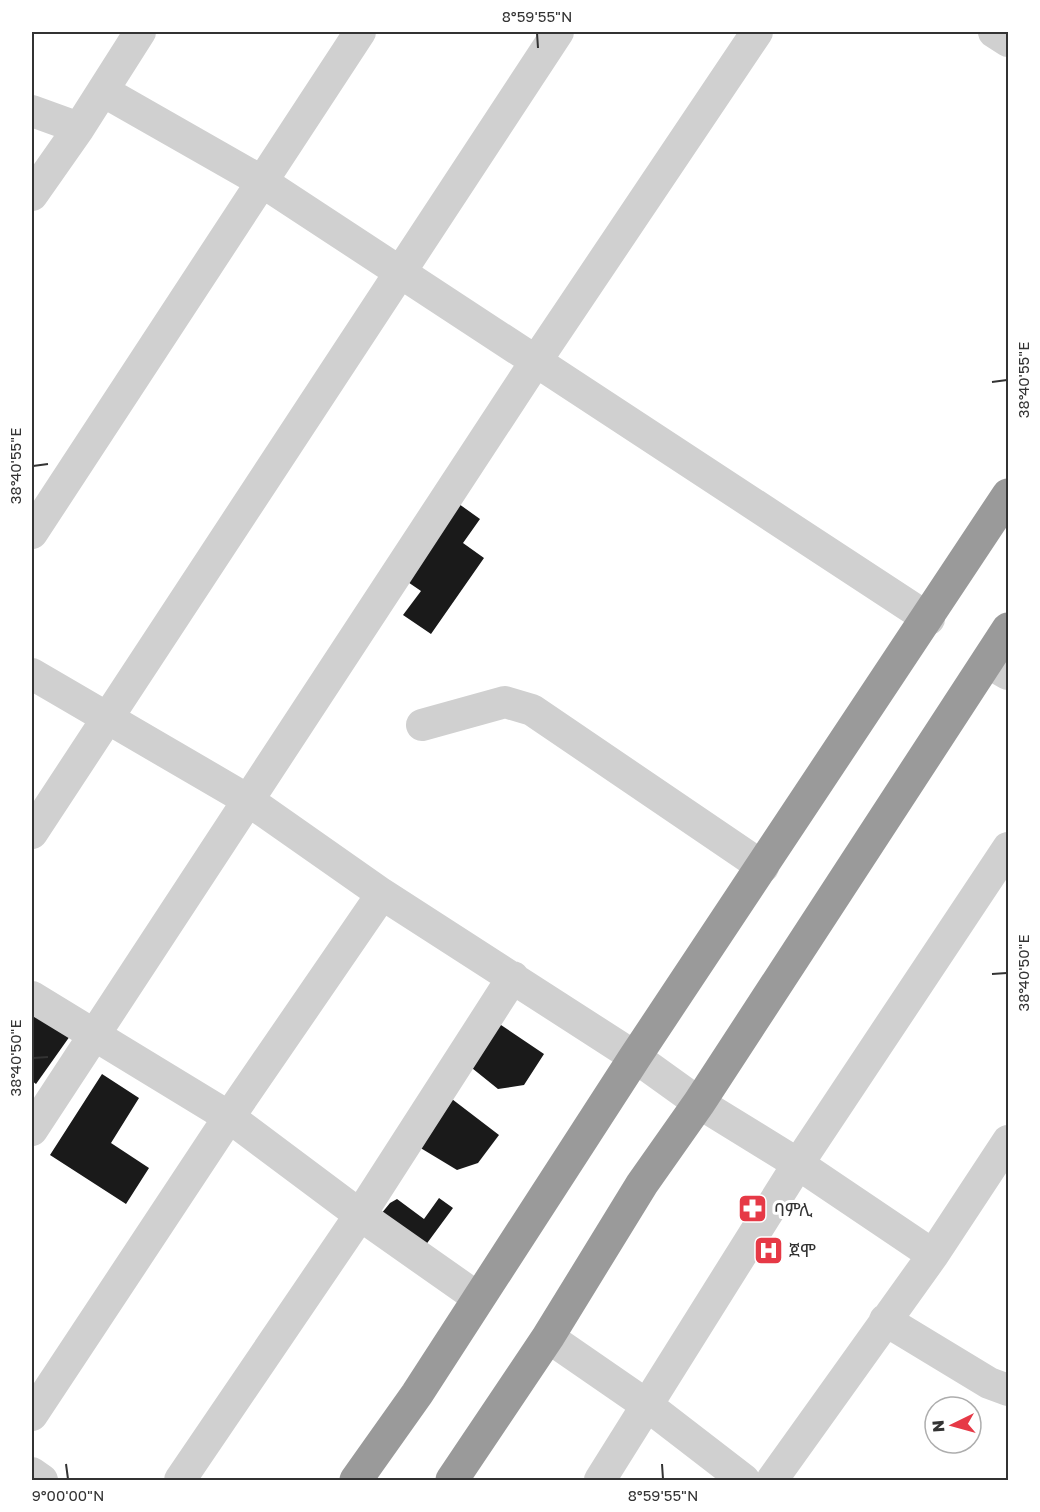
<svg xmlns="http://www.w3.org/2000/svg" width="1040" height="1512" font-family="'Golos Text','Noto Sans Ethiopic',sans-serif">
<rect width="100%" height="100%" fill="#fff"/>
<path fill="#1a1a1a" d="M452,499L480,519L463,543L484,558L431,634L403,615L421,591L399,576Z
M32,1009L70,1036L36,1084L32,1081Z
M498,1023L544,1054L524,1085L498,1089L462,1060Z
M102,1074L139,1098L111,1143L149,1168L126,1204L50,1155Z
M448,1096L499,1135L478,1163L457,1170L404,1138Z
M439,1198L453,1208L425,1246L381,1214L390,1203L397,1199L424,1219Z"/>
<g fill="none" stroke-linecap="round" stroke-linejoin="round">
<path stroke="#d0d0d0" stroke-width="32" d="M994,32L1008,41
M103,91L261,181L929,619
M32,111L79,128
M32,195L79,128L140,32
M32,533L360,32
M987,662L1008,674
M32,674L248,800L382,894L635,1057L699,1103L798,1164L933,1255
M422,725L505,702L532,710L763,867
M32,833L558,32
M32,997L229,1117L360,1215L478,1298
M32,1130L536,361L757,32
M885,1320L989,1383L1008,1390
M548,1337L648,1406L744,1480
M32,1415L229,1117L382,894
M32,1473L42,1480
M180,1480L360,1215L513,977
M600,1480L798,1164L1008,848
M772,1480L933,1255L1008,1141"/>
<path stroke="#9a9a9a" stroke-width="33" d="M356,1480L417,1394L635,1057L1008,495
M452,1480L548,1337L642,1184L699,1103L1008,629"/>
</g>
<path fill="none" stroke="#333" stroke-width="2" d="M537,33L538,48M992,382L1007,380M33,466L48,464M992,974L1007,973M33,1058L48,1057M66,1464L68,1479M662,1464L663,1479"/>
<defs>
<symbol id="pharmacy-square" viewBox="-11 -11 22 22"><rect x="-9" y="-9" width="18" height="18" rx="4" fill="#e63946" stroke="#fff"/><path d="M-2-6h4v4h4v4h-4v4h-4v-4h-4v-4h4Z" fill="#fff"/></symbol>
<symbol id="hospital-square" viewBox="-11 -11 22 22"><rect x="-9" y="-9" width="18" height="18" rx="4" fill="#e63946" stroke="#fff"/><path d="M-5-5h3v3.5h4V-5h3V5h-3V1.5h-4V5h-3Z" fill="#fff"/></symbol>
</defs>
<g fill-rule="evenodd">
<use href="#pharmacy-square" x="736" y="1192" width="33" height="33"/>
<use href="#hospital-square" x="752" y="1234" width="33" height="33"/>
</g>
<g text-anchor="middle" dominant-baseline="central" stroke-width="6" stroke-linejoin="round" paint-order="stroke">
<g font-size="18" fill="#333" stroke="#fff" text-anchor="start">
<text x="774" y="1209">ባምሊ</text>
<text x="789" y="1250">ጀሞ</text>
</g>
</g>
<rect width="1040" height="1512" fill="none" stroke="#ffffff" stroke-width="66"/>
<g transform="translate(953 1425) rotate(265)"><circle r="28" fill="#ffffff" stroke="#adadad" stroke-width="1.5"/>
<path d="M0-4.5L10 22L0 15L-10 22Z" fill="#e63946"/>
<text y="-9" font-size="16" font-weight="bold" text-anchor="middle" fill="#333333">N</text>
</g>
<rect x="33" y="33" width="974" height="1446" fill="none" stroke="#333" stroke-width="2"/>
<g font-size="15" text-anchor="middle" fill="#333">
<text x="537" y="22">8°59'55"N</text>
<text transform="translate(1024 380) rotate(-90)" y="5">38°40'55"E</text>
<text transform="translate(16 466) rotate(-90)" y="5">38°40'55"E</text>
<text transform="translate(1024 973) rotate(-90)" y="5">38°40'50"E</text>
<text transform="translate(16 1058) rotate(-90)" y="5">38°40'50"E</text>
<text x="68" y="1501">9°00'00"N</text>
<text x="663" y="1501">8°59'55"N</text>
</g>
</svg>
